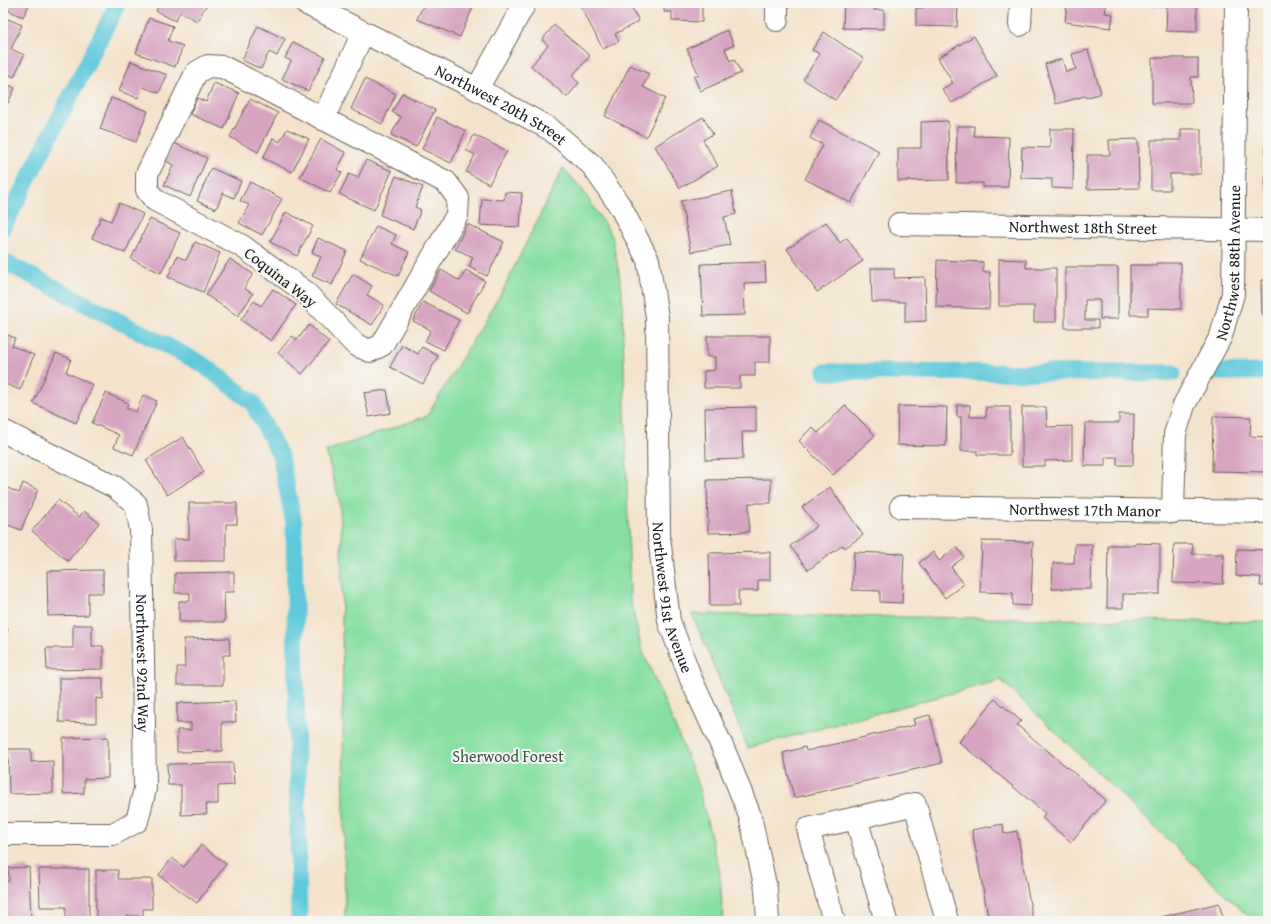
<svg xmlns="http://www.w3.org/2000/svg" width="1271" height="924" font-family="'Gentium Book Plus',serif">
<rect width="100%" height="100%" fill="#f6f6f2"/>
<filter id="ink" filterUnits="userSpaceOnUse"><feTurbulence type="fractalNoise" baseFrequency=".025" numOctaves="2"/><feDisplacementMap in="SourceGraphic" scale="8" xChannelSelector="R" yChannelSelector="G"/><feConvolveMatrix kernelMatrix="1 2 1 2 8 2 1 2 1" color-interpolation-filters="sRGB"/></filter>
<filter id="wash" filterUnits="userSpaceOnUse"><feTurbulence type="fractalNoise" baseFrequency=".012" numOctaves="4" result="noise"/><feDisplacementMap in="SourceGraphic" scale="16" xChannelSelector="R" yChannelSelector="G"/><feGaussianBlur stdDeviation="0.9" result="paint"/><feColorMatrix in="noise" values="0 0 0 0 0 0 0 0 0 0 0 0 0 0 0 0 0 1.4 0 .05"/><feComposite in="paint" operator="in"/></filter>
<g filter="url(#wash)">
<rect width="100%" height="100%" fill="#f4e3cc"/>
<path fill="#86dea2" stroke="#517d5f" d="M563,168L582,189L612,236L622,290L630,599L642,650L674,724L697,781L720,873L723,921H345L341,522L339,500L326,451L427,416L503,290Z
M692,614L1268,622V921H1253L1001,680L748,748Z"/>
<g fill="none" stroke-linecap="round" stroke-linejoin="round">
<path stroke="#5fc9da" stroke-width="17" d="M3,228L118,3
M3,261L202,364L252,402L280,455L294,523L299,921
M825,372L1173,373
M1218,372H1268"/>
</g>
<g id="blocks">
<path fill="#d7a5c2" d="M3,3H30L23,17L3,8Z
M160,3H208L197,21L180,12L175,21L156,11Z
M431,3H475L460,37L417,19L424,4L430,7Z
M579,3H629L639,21L615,34L619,41L603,49Z
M664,3H702V22L672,21V12H664Z
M844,3H874V10H884V29L843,28Z
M923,3H958L957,27L916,26V8H923Z
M1062,3H1107L1105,13L1113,14L1111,28L1065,22L1067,5L1062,4Z
M1153,3H1197V32L1166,31L1167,6H1152Z
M3,17L22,25L11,49L24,55L14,77L3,72Z
M149,18L173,26L168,41L183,46L175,67L136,53Z
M554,25L590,56L572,76L579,83L567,97L531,66L548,45L542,40Z
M258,26L285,39L277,56L269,52L261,69L242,60Z
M727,30L734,45L725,49L730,61L734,59L741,73L700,91L694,77L699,75L687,49Z
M824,32L864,59L835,100L803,79L820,54L812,50Z
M974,36L997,76L952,103L942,89L953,83L938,58Z
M293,42L325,57L308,91L282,79L291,61L285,58Z
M1088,50L1101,93L1086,98L1085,96L1056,104L1045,64L1062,59L1066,72L1076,69L1072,54Z
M1152,58H1198V77H1191L1192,103H1152Z
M131,61L167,75L159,93L143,87L138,98L119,91Z
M630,65L649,74L643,87L665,98L646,137L605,116Z
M365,79L396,94L382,124L351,109Z
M3,82L15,88L3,113Z
M214,83L239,93L224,129L190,114L197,98L206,102Z
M402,93L435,110L416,147L391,135L401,117L392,112Z
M111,98L148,111L136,142L100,129Z
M250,99L278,113L258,152L230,137Z
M437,117L466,131L451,163L422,149Z
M703,117L713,134L703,140L718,166L680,188L655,146Z
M819,120L879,151L851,203L805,179L823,145L810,138Z
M948,121L949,180L898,181V148H921V122Z
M957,126H974V136L1009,137L1008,187H983V183H956Z
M287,129L309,139L292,172L263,158L273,138L280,142Z
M1050,129H1074L1073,189L1052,188V179L1021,178L1022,147L1050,148Z
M1181,129H1201V174H1170V190H1151V140H1181Z
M474,135L507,151L489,184L466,172L475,155L466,150Z
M321,139L346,153L337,170L342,172L330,193L300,177Z
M1138,139L1139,188L1087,189V155H1110L1109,140Z
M174,143L207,158L190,197L164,185L173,165L166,161Z
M1266,143H1268V189H1265Z
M366,160L392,171L374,210L339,194L349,174L358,178Z
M211,168L241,181L234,198L223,193L216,209L197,201Z
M396,176L423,187L415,207L421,210L413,229L380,215Z
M250,182L282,199L262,235L239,223L249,205L240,201Z
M732,191L736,214L724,217L730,245L691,252L681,201Z
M505,192L522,193L520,227L480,225L482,199L504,200Z
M119,203L143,214L125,253L92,238L101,217L111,221Z
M286,212L313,226L297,256L270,242Z
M150,219L180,233L161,273L131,259Z
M826,222L840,243L847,238L863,261L817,292L787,249Z
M467,224L504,242L487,276L469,267L473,257L455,249Z
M376,226L396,235L392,244L409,252L398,276L360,259Z
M318,238L347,251L332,285L312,276L321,257L312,252Z
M195,242L220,253L203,292L168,277L177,256L186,260Z
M230,259L253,274L244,288L253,294L238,316L206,295Z
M999,259L1026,260V268H1056V322H1034V306H999Z
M937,260L983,262V272H990L989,309L936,307Z
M765,262L766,282L744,283L745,315L703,316L701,264Z
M1156,263H1181V309L1148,308V315H1130V265H1156Z
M1065,267H1118V319H1100V300H1085V320H1098V328H1065Z
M871,268H894V278L925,277L926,321L905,322V302H872Z
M441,270L460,281L466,270L485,281L467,313L429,291Z
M353,274L372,286L367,295L384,305L372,325L336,304Z
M1261,280H1268V313L1262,314Z
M273,289L296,305L271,341L241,320L254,301L261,306Z
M423,302L459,320L444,350L425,341L431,330L413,321Z
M309,325L329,342L302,374L278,353L292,336L297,340Z
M3,333L15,338L12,346L34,355L20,390L3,383Z
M707,336H770V362H755V376H740V388H704V371L715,370V357H707Z
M402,345L418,354L422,347L438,356L423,384L390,367Z
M56,353L71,359L66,372L93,385L76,423L33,403Z
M387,390L391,413L369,417L364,393Z
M106,393L128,403L126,408L136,412L143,395L157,401L133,455L114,447L119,435L92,423Z
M845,405L875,435L833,475L799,441L812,427L818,433Z
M957,405H970V417H986V407H1010V455H977V451H961V417H957Z
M898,406L947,407L946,446L897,445Z
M756,407V432H742L743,459L706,460L705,408Z
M1022,407H1046L1047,427L1072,426V460L1045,461V466H1022Z
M1119,414H1134L1133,465H1117V457H1105V466H1084L1085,423H1119Z
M1213,416L1251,417L1250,436L1266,437L1265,472L1212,471Z
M183,437L204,472L167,495L146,460Z
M771,479V503H749V532L708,533L707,480Z
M23,483L38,490L21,530L3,523V486L19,493Z
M830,487L863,535L845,548L843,545L808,570L790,546L817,526L802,507Z
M58,500L79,517L84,511L99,523L68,561L32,531Z
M189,503H237V524H226V561H174V539H189Z
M982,541L1033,542L1031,606L1013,605V593L980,592Z
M1135,543L1160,544V594H1123V608H1107L1108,545H1135Z
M1075,544H1092L1091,589H1052L1053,563H1074Z
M1174,544H1193L1192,554H1224L1223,584L1173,583Z
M957,547L964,557L951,567L964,584L945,598L919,563L933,552L939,561Z
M1237,549L1268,550V586H1260L1261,577L1236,576Z
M770,552V580H758V591H738L739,606H710L709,553Z
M854,552L904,554L902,603L880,602V591L852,590Z
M103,570V593H88V615L48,616L47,571Z
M234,572V592H224L225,622H179V601H190V593H175V573Z
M73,625H92V646H103V669L47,670L46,648H73Z
M3,628L8,629L3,645Z
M229,638L230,655H223V685H177V667H185L184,639Z
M59,678H103V699L96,698V723L59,722Z
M995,699L1021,721L1017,725L1106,800L1071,842L1042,818L1045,813L959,742Z
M235,701L236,722H222V751L177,752V730H191V723H177V703Z
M930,715L942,763L794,798L783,753L805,747L806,751L915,725L913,719Z
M108,737V778L84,779V793L63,794V738Z
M8,749H31V762L53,761V793L9,794Z
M233,763L234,785L218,786V804H206L207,814L181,815V785H168L167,764Z
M1003,824L1004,834L1017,831L1033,921H989L972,830Z
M201,845L226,864L197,903L159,875L172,858L184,867Z
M29,867L31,921H3V882L9,881L8,868Z
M39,869H89V918H66V907H40Z
M96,870H118V879H152V909H143V916H127L128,921H96Z
M1219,903L1224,921H1149V920Z"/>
</g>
</g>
<g filter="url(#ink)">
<use href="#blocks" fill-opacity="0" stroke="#68625a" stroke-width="1"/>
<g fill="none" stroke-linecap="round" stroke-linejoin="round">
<defs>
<g id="minor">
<path id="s1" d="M305,3L477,89L550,129L592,165L620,206L648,260L657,317L659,537L669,621L691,679L726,755L750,816L766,889L768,921"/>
<path d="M777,3V20"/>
<path d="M1020,25L1021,3"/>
<path d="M208,66L223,67L446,182L458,198L457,215L382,345L370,351L356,345L304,291L242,246L155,200L147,190V174L196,73Z"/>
<path d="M477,89L525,3"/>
<path d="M323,119L363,33"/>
<path id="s2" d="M899,224L1268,230"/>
<path id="s3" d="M3,431L115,487L136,504L141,530L145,789L137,821L113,834H3"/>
<path id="s4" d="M901,507L1268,512"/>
<path id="s5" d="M1173,512L1175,434L1184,405L1221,336L1233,294L1236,3"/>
<path d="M856,818L915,804L947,921"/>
<path d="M834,921L808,829L856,818L886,921"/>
</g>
</defs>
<use href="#minor" stroke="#68625a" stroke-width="24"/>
<use href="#minor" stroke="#fff" stroke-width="22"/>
</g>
</g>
<g text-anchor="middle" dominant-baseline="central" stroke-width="4" stroke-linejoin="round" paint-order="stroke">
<g font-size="16" fill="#1c1c1c" stroke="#f6f6f2">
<text stroke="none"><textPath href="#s1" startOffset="221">Northwest 20th Street</textPath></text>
<text stroke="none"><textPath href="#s2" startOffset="184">Northwest 18th Street</textPath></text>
<text stroke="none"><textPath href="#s5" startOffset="261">Northwest 88th Avenue</textPath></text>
<text transform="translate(281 277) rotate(38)">Coquina Way</text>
<text stroke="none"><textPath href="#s4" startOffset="184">Northwest 17th Manor</textPath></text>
<text stroke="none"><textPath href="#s1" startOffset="781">Northwest 91st Avenue</textPath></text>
<text stroke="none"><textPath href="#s3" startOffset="312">Northwest 92nd Way</textPath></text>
</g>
<g font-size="16" fill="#3c5644" stroke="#f6f6f2">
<text x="508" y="756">Sherwood Forest</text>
</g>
</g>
<rect width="1271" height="924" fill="none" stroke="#f6f6f2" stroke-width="16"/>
</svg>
